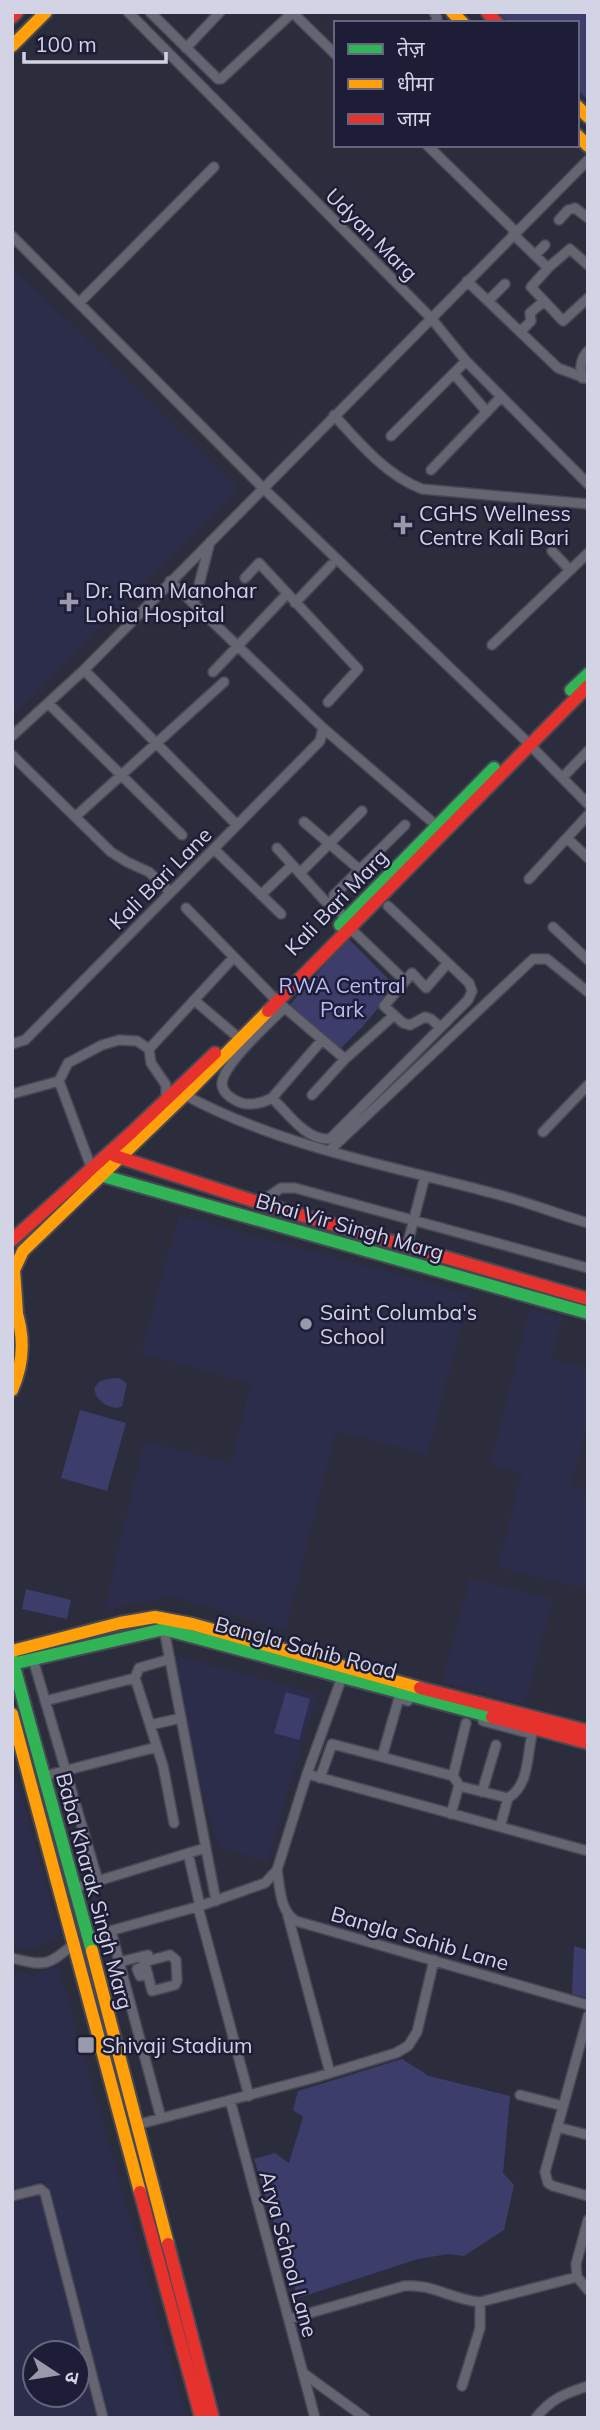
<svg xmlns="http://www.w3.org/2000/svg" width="600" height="2430" font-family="Mulish,'Noto Sans Devanagari',sans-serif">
<rect width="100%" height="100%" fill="#2c2d3c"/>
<path fill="#2c2c4b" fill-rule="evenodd" d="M12,266L238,488L12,715Z
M179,1215L470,1294L427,1455L336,1431L285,1631L172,1596L104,1611L144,1441L231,1463L251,1384L141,1353Z
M530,1309L563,1317L552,1359L588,1368V1423L572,1485L588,1489V1590L498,1567L522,1473L490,1464Z
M470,1578L553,1599L525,1704L442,1682Z
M161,1651L317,1694L267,1862L218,1846Z
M12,1763L60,1934L32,1951L12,1946Z
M58,1965L187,2418H12V1971L33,1976ZM35,2353H77V2395H35Z"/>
<path fill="#3c3d6a" d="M498,12H588V100L577,89V23H509Z
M348,938L396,987L363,1026L335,1054L288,1007Z
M114,1378H119L127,1384L122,1406L118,1408C106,1407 96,1401 94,1388L100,1381Z
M80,1410L126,1423L107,1491L61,1478Z
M26,1589L71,1600L67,1619L22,1609Z
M286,1692L310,1699L299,1740L274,1733Z
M574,1946L588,1950V1998L572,1994Z
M402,2059L429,2076L510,2096L503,2173L514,2185L504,2230L464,2256L448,2254L418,2259L298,2298L254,2159L275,2153L289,2163L303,2117L293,2110L298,2091Z"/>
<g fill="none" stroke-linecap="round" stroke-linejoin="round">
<defs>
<path id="street" d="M128,12L431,318L466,361L588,484
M150,12L218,79H221L292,13
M292,12L336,55
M434,12L437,18L435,23
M186,48L220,12
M427,145L516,232
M559,220L568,210L575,208L588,218
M513,234L548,268
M12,236L262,487L523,738L588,804
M535,255L545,245
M588,265L570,249L550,266L531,287L563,321L588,298
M467,281L558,368L588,379
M488,301L505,284
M79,303L214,167
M520,332L531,321L530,313L543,302
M454,374L487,412
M582,378C580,368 580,359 588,351
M334,415C358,442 387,476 422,489L588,504
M391,436L466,361
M431,470L501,397
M552,551L570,570
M245,578L259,563L358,669L328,702
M170,581L323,728L437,826
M295,603L331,565
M194,604L210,542
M492,645L588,553
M84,670L237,825
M213,672L287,594
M48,703L182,835
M12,736L84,670L588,160
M12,755L111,852L127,862L149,872L170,892
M562,778L588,751
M75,817L224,682
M304,822L360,870
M567,838L588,858
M277,848L325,901
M214,849L281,914
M300,873L362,811
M529,879L588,815
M261,895L292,865
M186,908L277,1001L345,1059
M553,927L588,960
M405,981L349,927L333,900L334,895L405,825
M194,1000L240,1039
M284,1008C270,1022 222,1065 222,1084C222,1091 229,1097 235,1100C246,1107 261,1104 272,1098L322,1040
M440,1027L431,1019L425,1017L410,1025L403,1023L384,1006L412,973L426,988L447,964
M12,1044L25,1040L320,741L323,728
M59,1081L68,1063L102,1045L119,1040L137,1041L149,1049
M12,1094L59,1081L91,1167
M185,1095C281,1147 391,1166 496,1194C527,1202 557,1214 588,1223
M312,1095L345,1059L393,1016
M272,1098C288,1113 306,1141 330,1139L468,1000L472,991L469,983L388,906
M166,1102V1085L151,1063L149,1049L234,957
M543,1132L588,1085
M329,1151L533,959H547L588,992
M259,1203L281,1188H295L588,1268
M407,1246L425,1176
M164,1629L216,1901
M35,1666L98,1881
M135,1678L139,1668L170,1659
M45,1701L135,1678L163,1766L174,1823
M408,1701L399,1698L382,1757L453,1776L459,1785L451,1814
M483,1721L532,1734C527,1756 529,1786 508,1798L500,1827
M150,1725L181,1718
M307,1774L588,1851
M44,1776L157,1747
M453,1776L466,1723
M320,1778L332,1744L382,1757
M459,1786L508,1798
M482,1792L496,1745
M188,1853L200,1906
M277,1870C280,1888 280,1912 296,1921L588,2005
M75,1888L205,1848
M198,1907L249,2096
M288,1916L330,2073
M111,1931L161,2118
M88,1937L200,1906L265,1883L277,1870L307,1774L342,1677
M143,1956C146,1968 149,1979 152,1991L175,1985L177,1981L176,1960L170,1955L144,1962
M12,1958C47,1967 48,1965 75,1943
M119,1962L148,1955
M145,1966L137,1969L140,1976L148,1974
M588,2016L545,2172L548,2183L553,2186L588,2196
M520,2095L563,2106
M230,2100L315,2418
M136,2125L317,2077L396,2053L408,2046L417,2032L434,1960
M557,2127L588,2135
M12,2196L40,2189L45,2193L103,2418
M588,2220L576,2264L577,2277L588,2290
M289,2319L404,2286C431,2283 453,2300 480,2302L577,2277
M303,2373L365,2418
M462,2386L480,2328V2302
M536,2418C550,2399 566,2393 588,2386"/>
<path id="fast" d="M571,690L588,674
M340,925L494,768
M96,1174L588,1313
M12,1659L92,1951
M12,1664L164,1629L492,1717"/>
<path id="slow" d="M452,12L463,23
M12,46L46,12
M577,106L588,117
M577,135L588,146
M17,1313L14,1270L23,1251L190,1090L268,1011
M12,1390C24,1363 25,1336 15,1308
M12,1651L120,1623L155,1617L192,1624L420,1688
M12,1714L140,2192
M92,1951L168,2244"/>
<path id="jam" d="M487,12L497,23
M12,17L17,12
M268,1011L588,686
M115,1156L263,1204L588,1299
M12,1240L131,1133L215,1053
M420,1688L588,1731
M492,1717L588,1743
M140,2192L201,2418
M168,2244L213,2418"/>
</defs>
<use href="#street" stroke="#474855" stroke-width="12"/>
<use href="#fast" stroke="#474855" stroke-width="16"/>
<use href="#slow" stroke="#474855" stroke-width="16"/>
<use href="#jam" stroke="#474855" stroke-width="16"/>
<use href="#street" stroke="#656571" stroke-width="9"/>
<use href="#fast" stroke="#30b455" stroke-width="12"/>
<use href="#slow" stroke="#ff9f0a" stroke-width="12"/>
<use href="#jam" stroke="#e5322d" stroke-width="12"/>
</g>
<g fill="#9899aa" stroke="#1d1d38" stroke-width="2.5">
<path d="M399.5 514.5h7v7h7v7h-7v7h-7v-7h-7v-7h7z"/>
<path d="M65.5 591.5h7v7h7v7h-7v7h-7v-7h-7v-7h7z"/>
<circle cx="306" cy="1324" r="7"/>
<rect x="77" y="2036" width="18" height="18" rx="3.5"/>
</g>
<g text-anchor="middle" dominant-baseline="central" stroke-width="5" stroke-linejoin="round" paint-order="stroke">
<g font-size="21" fill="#d2d3e5" stroke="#1d1d38">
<text transform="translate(372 234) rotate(45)">Udyan Marg</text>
<text transform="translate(160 878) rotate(-45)">Kali Bari Lane</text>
<text transform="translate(336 902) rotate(-46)">Kali Bari Marg</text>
<text transform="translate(350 1226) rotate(16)">Bhai Vir Singh Marg</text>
<text transform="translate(306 1647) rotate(15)">Bangla Sahib Road</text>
<text transform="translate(95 1891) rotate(75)">Baba Kharak Singh Marg</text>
<text transform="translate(420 1938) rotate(16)">Bangla Sahib Lane</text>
<text transform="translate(289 2254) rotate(75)">Arya School Lane</text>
</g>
<g font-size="21" fill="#d2d3e5" stroke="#1d1d38" text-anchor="start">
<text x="419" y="513">CGHS Wellness<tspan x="419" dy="24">Centre Kali Bari</tspan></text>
<text x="85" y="590">Dr. Ram Manohar<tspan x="85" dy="24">Lohia Hospital</tspan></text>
<text x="320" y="1312">Saint Columba's<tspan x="320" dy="24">School</tspan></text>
<text x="102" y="2045">Shivaji Stadium</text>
</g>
<g font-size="21" fill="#b9bdf4" stroke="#1d1d38">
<text x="342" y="985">RWA Central<tspan x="342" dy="24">Park</tspan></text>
</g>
</g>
<rect width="600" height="2430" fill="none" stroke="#d2d3e5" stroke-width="28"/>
<rect x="334" y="21" width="245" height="126" fill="#1d1d38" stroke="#65667d" stroke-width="2"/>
<rect x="348" y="44" width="35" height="10" fill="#30b455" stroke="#65667d" stroke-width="2"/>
<text x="397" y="56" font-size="21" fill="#d2d3e5">तेज़</text>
<rect x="348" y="79" width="35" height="10" fill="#ff9f0a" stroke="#65667d" stroke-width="2"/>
<text x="397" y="91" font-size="21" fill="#d2d3e5">धीमा</text>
<rect x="348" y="114" width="35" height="10" fill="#e5322d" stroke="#65667d" stroke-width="2"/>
<text x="397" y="126" font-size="21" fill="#d2d3e5">जाम</text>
<g transform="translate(56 2374) rotate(102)"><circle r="33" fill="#1d1d38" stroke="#65667d" stroke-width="2"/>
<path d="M0-5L12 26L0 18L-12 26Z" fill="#9899aa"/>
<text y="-10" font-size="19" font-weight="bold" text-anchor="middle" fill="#d2d3e5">उ</text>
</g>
<path d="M24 52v10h142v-10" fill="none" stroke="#d2d3e5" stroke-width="3.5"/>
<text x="35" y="52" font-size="21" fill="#d2d3e5" stroke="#1d1d38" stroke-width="5" paint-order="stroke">100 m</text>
</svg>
